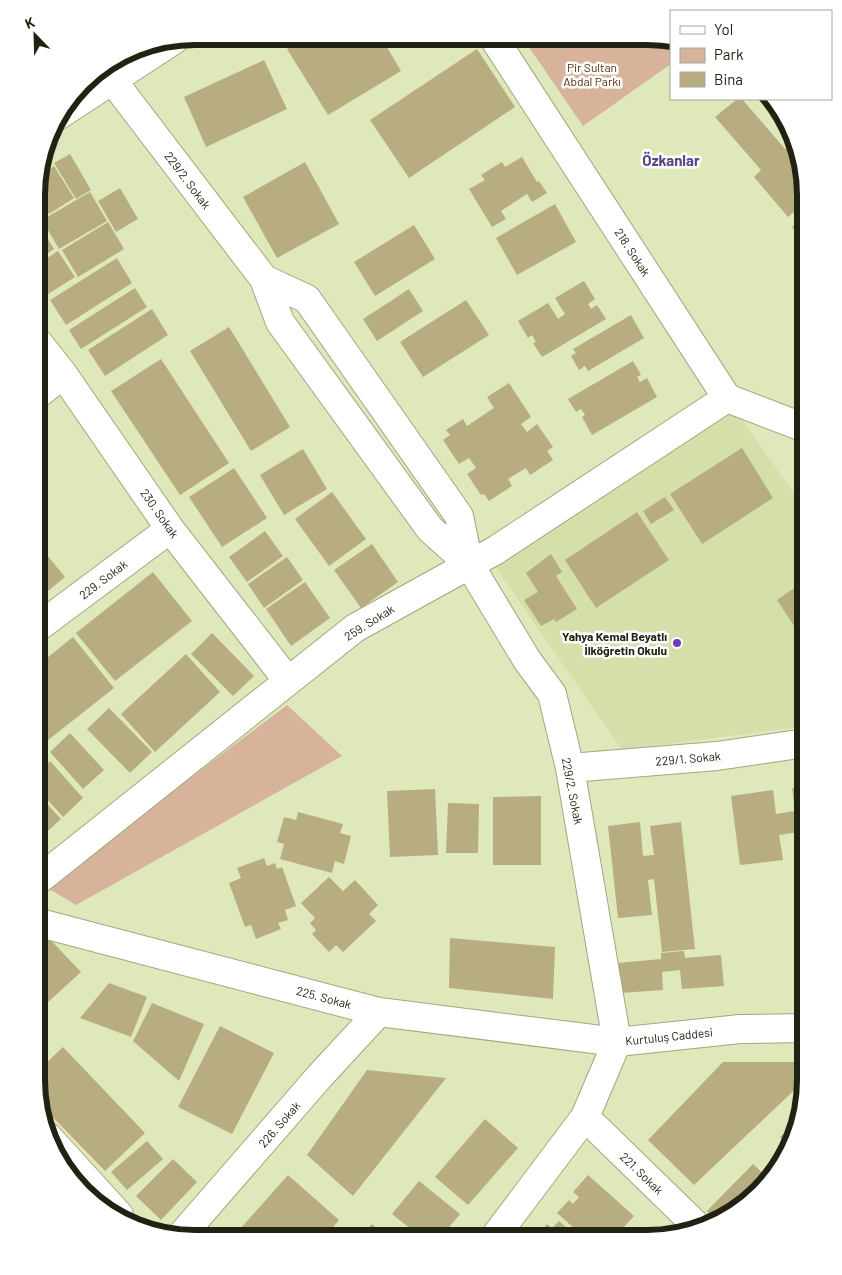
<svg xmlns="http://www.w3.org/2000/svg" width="842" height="1275" font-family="Barlow,sans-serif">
<rect width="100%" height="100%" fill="#dfe8bb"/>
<path fill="#d5dfaa" d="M736,411L806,511V726L622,750L490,559Z"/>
<path fill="#d6b39a" d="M522,37L668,38L671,39V64L583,126Z
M287,705L342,756L76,905L46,887Z"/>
<path fill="#b7ad81" d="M307,37H381L401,71L328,115L287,49Z
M477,49L515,107L409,178L370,120Z
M264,60L287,109L206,147L184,97Z
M737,99H742L785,149L791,145L797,152L806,202L788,217L754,177L761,170L715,117Z
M70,154L91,190L76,199L54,163Z
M522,157L537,182L539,181L547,193L532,202L527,194L501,211L506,219L492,227L469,189L485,180L481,175L502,162L505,167Z
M305,162L339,224L277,258L243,197Z
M54,166L74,198L49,214L38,196V177Z
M120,188L138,219L116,232L98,201Z
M90,192L107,221L59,249L42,220Z
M38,200L47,215L38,222Z
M555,204L576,242L517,275L496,238Z
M806,215V241L792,227Z
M108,222L124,249L78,277L62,250Z
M38,223L54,249L38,260Z
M414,225L435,259L375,296L354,262Z
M58,251L75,277L42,298L37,291L38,264Z
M117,258L132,283L66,325L50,300Z
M584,281L595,299L588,304L591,309L597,305L606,319L542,357L533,343L536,342L532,335L528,338L518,321L548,303L558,319L565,314L555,298Z
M135,288L147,307L81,349L69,330Z
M409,289L423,311L377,341L363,319Z
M466,300L489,335L423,377L400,342Z
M152,309L168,335L105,376L88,350Z
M631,315L644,338L588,371L585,366L579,370L571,356L576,353L573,349Z
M229,327L290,427L251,451L190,351Z
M161,359L229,463L180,495L111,391Z
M633,361L641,375L637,377L640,382L647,378L657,397L592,435L582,417L585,415L581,409L576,412L568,399Z
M509,383L531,417L521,424L527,432L537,424L553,447L547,451L553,460L530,475L526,468L508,479L512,486L489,501L484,494L481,495L467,474L476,468L469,458L459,464L443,440L450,435L446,430L463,419L467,426L494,408L487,397Z
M742,448L773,498L702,544L670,494Z
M303,449L327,489L284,515L260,475Z
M234,468L267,518L222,547L189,497Z
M332,492L366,539L329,566L295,519Z
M665,497L674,510L651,524L643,511Z
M637,512L669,560L596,608L565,560Z
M265,531L283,556L247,582L229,557Z
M37,543L65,577L37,600Z
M372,544L398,582L361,608L334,570Z
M551,554L562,572L556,576L577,609L556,622L554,619L541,626L524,600L538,592L526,573Z
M287,557L303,580L264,608L248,584Z
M153,572L192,621L115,681L76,633Z
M806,580V644L777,600Z
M305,582L330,618L291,646L266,609Z
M212,633L254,676L233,696L191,654Z
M73,637L114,688L47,741L37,729V666Z
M186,654L220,692L155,752L121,714Z
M109,708L152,752L130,773L87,729Z
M70,733L104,770L83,789L50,752Z
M50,761L83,798L63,817L37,788V774Z
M806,786L805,857H803L799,832L779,835L783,860L740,865L731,796L773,790L776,814L795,811L792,788Z
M435,789L438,855L390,857L387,791Z
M37,793L61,819L40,838L37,834Z
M541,796V865H493V797Z
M448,803L479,804L478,853H446Z
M298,812L343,824L340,833L351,836L344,864L335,861L332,873L280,859L284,844L277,842L284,817L296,820Z
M640,822L643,856L654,855L650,826L681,822L695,949L662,952L654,879L648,880L652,915L618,918L608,826Z
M264,858L267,866L275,863L277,869L282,867L296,906L285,910L288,920L278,923L281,929L256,939L251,925L245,927L229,883L241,878L237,868Z
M329,877L343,891L355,880L378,905L369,914L376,921L343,952L336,945L329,952L312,934L316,930L310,923L315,918L301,903Z
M44,933L81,972L36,1013V940Z
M450,938L555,947L553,999L449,988Z
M684,951L685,958L721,955L724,986L682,989L680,970L662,972L663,990L620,993L618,963L661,959V953Z
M109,983L147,997L131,1037L80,1018Z
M152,1003L204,1024L179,1081L133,1041Z
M220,1026L274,1053L232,1134L178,1107Z
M63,1047L145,1133L105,1171L41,1105L36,1073Z
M723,1062H805V1080L694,1185L648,1140Z
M367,1070L446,1078L353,1196L307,1155Z
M485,1119L518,1148L468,1205L435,1177Z
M794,1123L787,1144L780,1137Z
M147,1141L163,1159L127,1190L111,1172Z
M173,1159L197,1182L161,1220L136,1196Z
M753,1164L769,1179L751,1199L717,1221L707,1211Z
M288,1175L339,1220L324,1238H232Z
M588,1175L634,1216L618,1233L615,1231L611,1235L614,1239H586L557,1213L569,1200L573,1204L579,1197L573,1192Z
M419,1181L460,1214L440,1238H422L392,1214Z
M559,1221L579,1239L534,1238L547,1224L552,1228Z
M372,1224L389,1238H359Z"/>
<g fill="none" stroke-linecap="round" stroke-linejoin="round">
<defs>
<path id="minor" d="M493,37L727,398L805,428
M113,81L264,279L280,322L430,529L469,564L527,660L552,694L570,768L617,1042
M59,115L174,40
M264,279L307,299L459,516L469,564
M37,341L63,374L170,529L288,681
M37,395L63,374
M37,628L170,529
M570,768L717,756L806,743
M37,881L355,628L496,550L727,398
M36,922L379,1012L617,1042L740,1029L805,1028
M585,1117L699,1228
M48,1137L119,1215
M180,1237L319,1077L379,1012
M494,1238L585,1117L617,1042"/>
</defs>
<use href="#minor" stroke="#a0a87d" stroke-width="30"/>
<use href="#minor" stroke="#fff" stroke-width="28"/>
</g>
<circle fill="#6b3cb4" stroke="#fff" stroke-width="2" cx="677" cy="643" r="5"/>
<g text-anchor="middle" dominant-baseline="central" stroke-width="5" stroke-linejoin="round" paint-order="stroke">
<g font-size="12" fill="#552f0f" stroke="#fff">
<text x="592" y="67">Pir Sultan<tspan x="592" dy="14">Abdal Parkı</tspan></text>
</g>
<g font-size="12" fill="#202312" stroke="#fff">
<text transform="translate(188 180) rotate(53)">229/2. Sokak</text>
<text transform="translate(633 252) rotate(57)">218. Sokak</text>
<text transform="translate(160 513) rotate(55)">230. Sokak</text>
<text transform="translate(103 579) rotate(-37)">229. Sokak</text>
<text transform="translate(369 622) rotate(-32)">259. Sokak</text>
<text transform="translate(688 758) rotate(-5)">229/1. Sokak</text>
<text transform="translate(573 791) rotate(79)">229/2. Sokak</text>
<text transform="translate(324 997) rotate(15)">225. Sokak</text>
<text transform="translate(669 1036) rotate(-6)">Kurtuluş Caddesi</text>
<text transform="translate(279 1124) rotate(-49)">226. Sokak</text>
<text transform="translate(642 1173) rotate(44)">221. Sokak</text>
</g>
<g font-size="12" font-weight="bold" fill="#202312" stroke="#fff" text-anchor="end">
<text x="667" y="636">Yahya Kemal Beyatlı<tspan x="667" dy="14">İlköğretin Okulu</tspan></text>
</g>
<g font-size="15" font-weight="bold" fill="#5a4684" stroke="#fff">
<text x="671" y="160">Özkanlar</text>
</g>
</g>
<path d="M0 0H842V1275H0ZM195 45H647A150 150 0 0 1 797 195V1080A150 150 0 0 1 647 1230H195A150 150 0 0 1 45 1080V195A150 150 0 0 1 195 45Z" fill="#fff" fill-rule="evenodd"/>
<path fill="none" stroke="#202312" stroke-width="6" d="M195 45H647A150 150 0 0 1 797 195V1080A150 150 0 0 1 647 1230H195A150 150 0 0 1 45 1080V195A150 150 0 0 1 195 45Z"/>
<rect x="670" y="10" width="162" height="90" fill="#ffffff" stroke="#a6a7a0"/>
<rect x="680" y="26" width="25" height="8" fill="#ffffff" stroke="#a6a7a0"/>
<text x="714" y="35" font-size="15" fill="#202312">Yol</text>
<rect x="680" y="48" width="25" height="15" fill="#d6b39a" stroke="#a6a7a0"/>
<text x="714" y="60" font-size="15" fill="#202312">Park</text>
<rect x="680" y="72" width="25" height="15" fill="#b7ad81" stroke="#a6a7a0"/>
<text x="714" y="85" font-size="15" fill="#202312">Bina</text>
<g transform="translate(35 35) rotate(337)" stroke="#ffffff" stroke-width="4" paint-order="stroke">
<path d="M0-4L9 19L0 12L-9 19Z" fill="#202312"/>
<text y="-8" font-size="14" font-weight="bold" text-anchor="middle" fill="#202312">K</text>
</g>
</svg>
